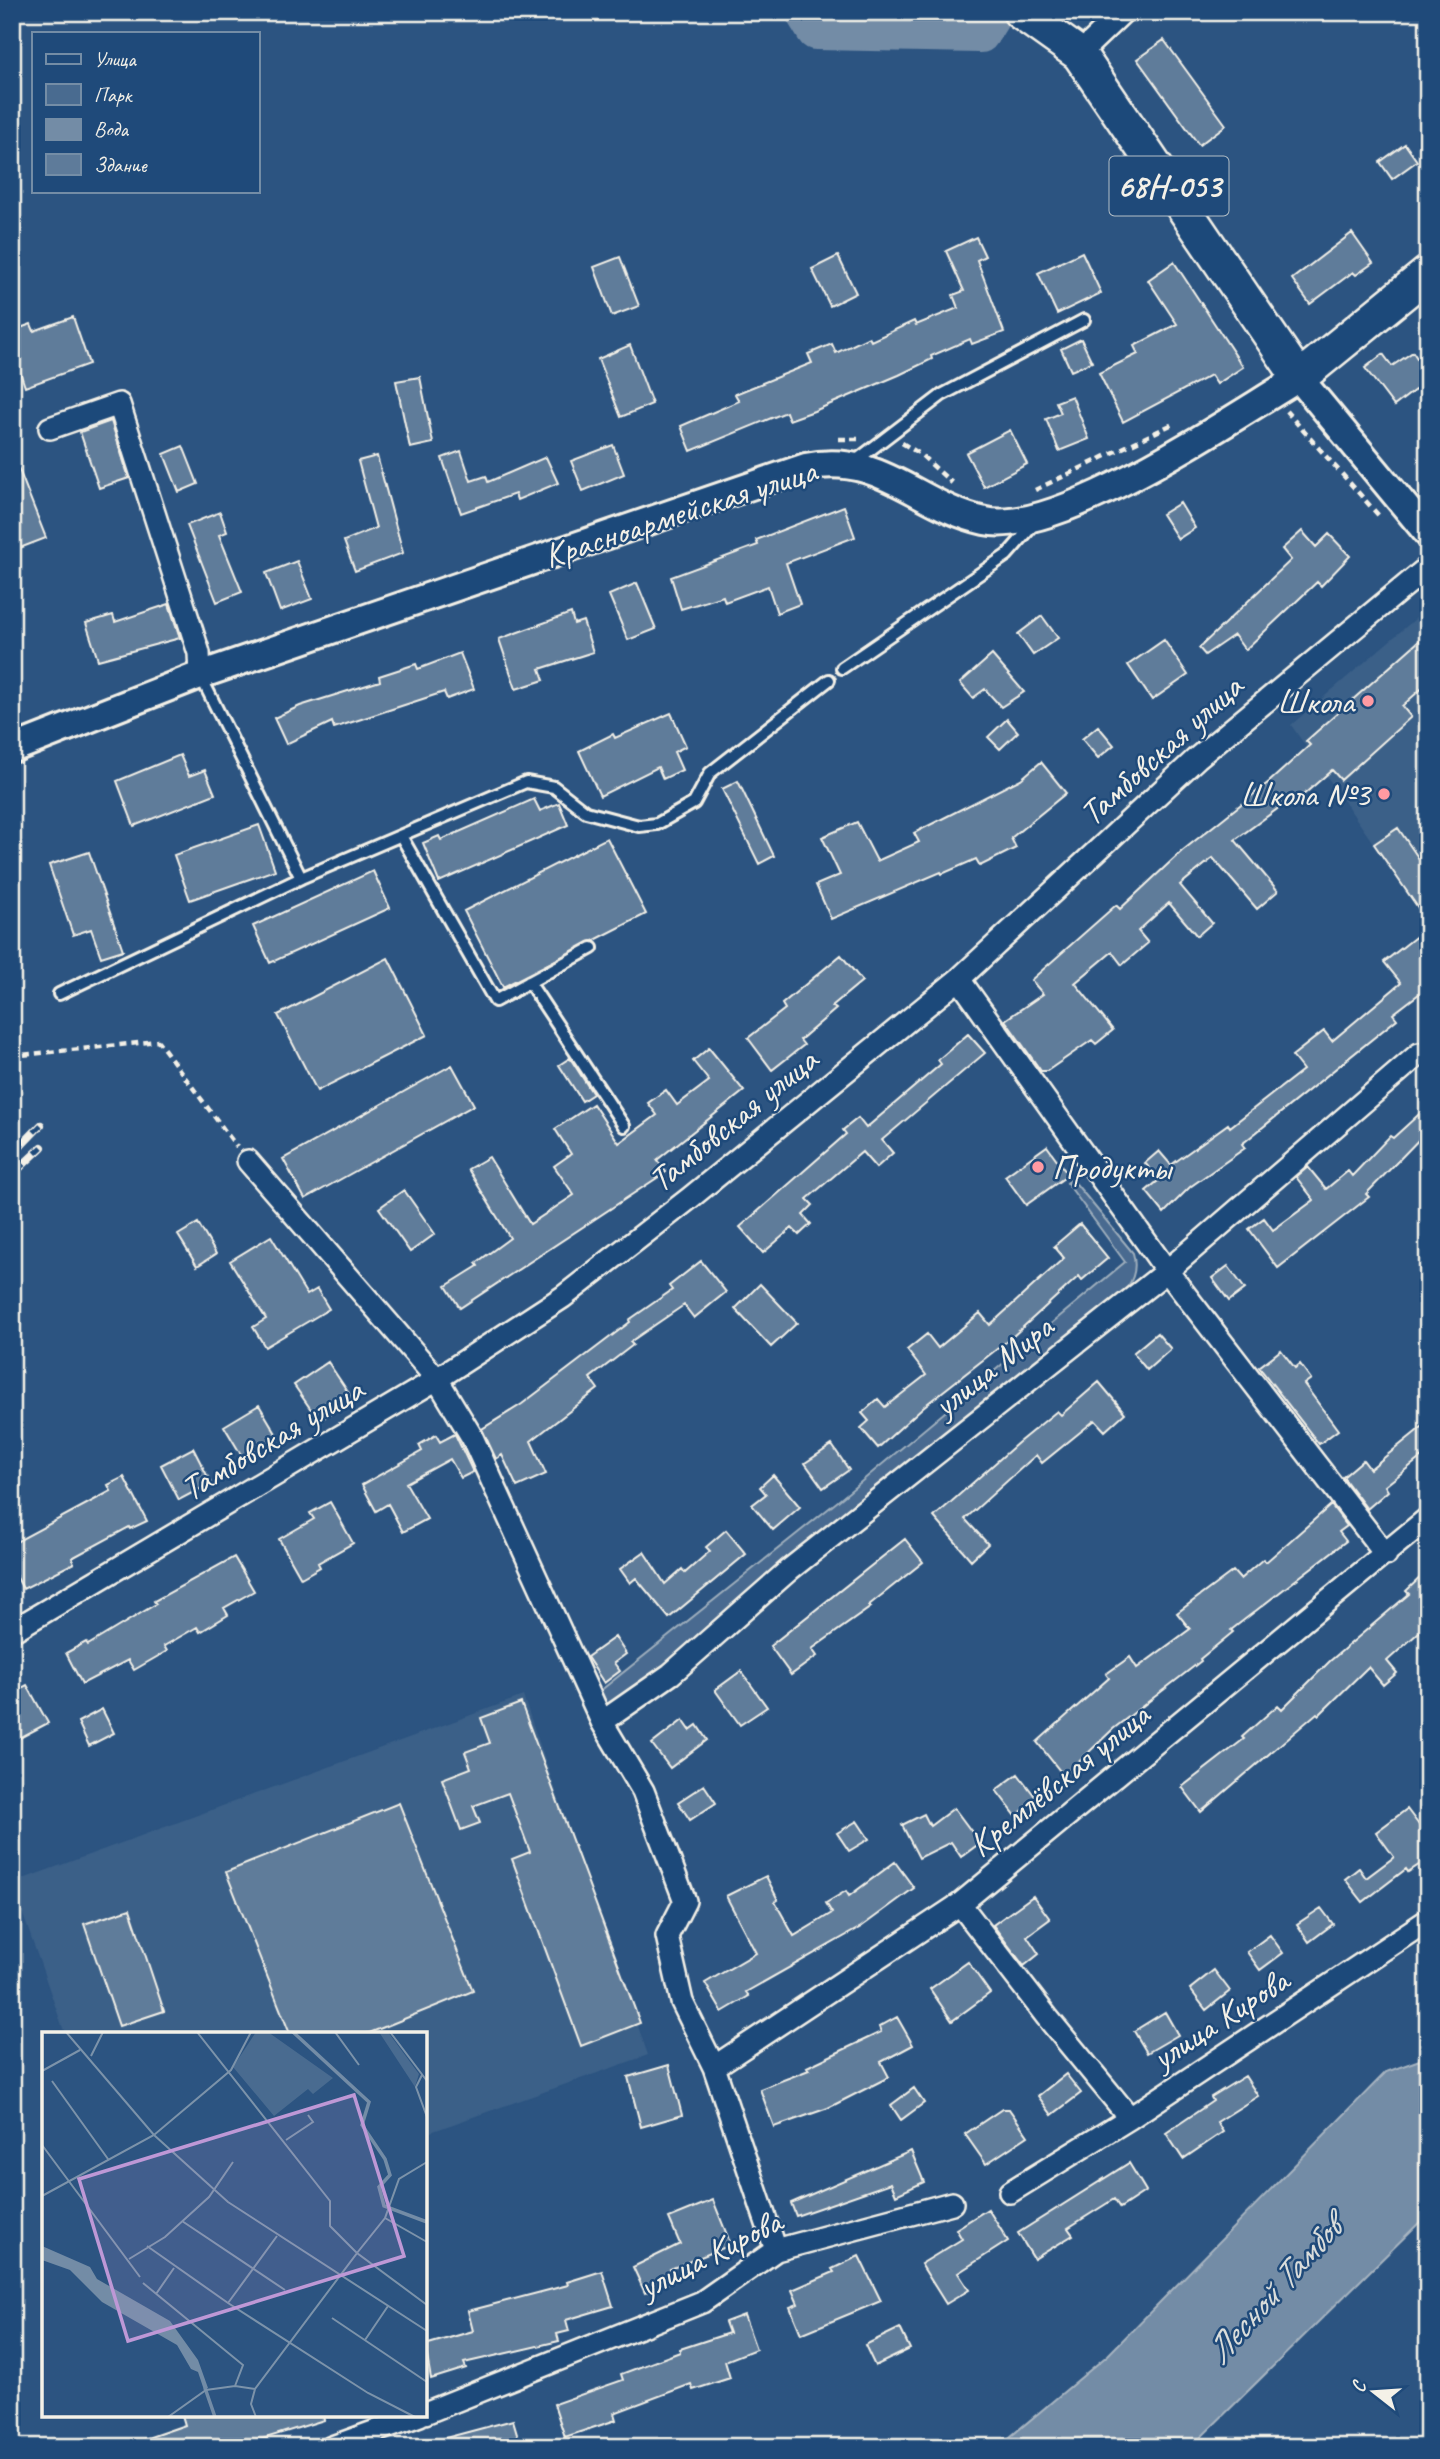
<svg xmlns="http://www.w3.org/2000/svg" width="1440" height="2459" font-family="Caveat,sans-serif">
<rect width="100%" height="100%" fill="#2c5481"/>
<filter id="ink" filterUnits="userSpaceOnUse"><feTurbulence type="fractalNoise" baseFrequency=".0143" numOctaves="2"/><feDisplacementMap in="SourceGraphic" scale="14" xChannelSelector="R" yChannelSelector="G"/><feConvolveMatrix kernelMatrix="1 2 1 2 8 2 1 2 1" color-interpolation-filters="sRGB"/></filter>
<g filter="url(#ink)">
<path fill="#3b6088" d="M1428,608V922L1291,725Z
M523,1696L648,2055L425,2134V2034H65L12,1883Z"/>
<path fill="#496b90" stroke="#9eaebc" stroke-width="2" d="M1072,1179L1133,1253C1138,1271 1132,1283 1120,1297L675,1659L612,1707L602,1705L595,1695L838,1501L1125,1262L1067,1183Z"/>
<path fill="#738ca6" stroke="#a7b4c0" stroke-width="2" d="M1428,2057V2214L1191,2447H998L1108,2355L1386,2072Z"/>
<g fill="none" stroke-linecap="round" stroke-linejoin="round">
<path stroke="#738ca6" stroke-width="40" d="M805,12L816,30L980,33L993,12"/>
</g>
<path fill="#5e7b9a" stroke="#f4f1e8" stroke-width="2" d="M1164,40L1226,125L1199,145L1137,59Z
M1405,144L1417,161L1392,179L1380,162Z
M1352,233L1373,263L1356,275L1353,272L1310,304L1292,279Z
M976,237L985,256L977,260L1004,332L972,344L970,339L931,356L932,359L899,375L814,411L789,420L786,412L691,451L681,426L739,401L735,394L812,363L808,354L832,344L836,353L869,337L871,341L914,321L916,325L958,308L953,295L964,291L946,251Z
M1082,252L1101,293L1057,314L1038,273Z
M838,256L856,293L830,306L812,269Z
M620,257L639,306L612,316L594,267Z
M1174,262L1243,367L1217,384L1211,375L1123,422L1099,373L1138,354L1134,346L1177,324L1148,280Z
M73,317L89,364L25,387L12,348V331L31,324L34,331Z
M1081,339L1092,362L1071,371L1061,349Z
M630,345L652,404L621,417L598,359Z
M1413,352L1428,375V380L1394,406L1365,368L1383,354L1392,366Z
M420,377L433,443L410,448L396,381Z
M1072,396L1089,439L1059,451L1046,419L1061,413L1056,402Z
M111,421L129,478L99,488L80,432Z
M1010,430L1027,464L984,487L966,453Z
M613,445L624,474L583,491L571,461Z
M183,446L198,484L179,492L164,454Z
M461,451L471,481L486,476L488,482L546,457L558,483L517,500L515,494L461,513L442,458Z
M12,452L46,538L12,551Z
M377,456L403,553L355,571L344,541L376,528L358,461Z
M1180,503L1195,528L1178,539L1162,514Z
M844,506L855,537L786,563L800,604L777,613L768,586L725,602L723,596L681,609L671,577L758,545L756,540Z
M220,512L227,532L219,535L242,592L217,602L187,525Z
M1302,531L1316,547L1329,534L1350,556L1321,586L1317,582L1245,650L1234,635L1205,655L1199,648L1291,560L1282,549Z
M297,561L312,599L280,611L266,573Z
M637,583L656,629L628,640L609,595Z
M169,604L180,638L98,660L86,623L113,615L115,622Z
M571,613L574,624L583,621L593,652L540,669L544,680L516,689L499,639Z
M1042,616L1058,638L1033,655L1018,634Z
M1428,633V683L1402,706L1411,717L1341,780L1332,770L1294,803L1291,799L1235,840L1278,891L1257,909L1213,858L1180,885L1212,923L1197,936L1169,903L1138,931L1148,943L1122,965L1112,952L1075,983L1113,1030L1096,1044L1092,1040L1047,1071H1041L1005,1020L1043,994L1031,980L1116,905L1120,909L1182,851L1269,782L1310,745L1306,741Z
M1164,640L1188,675L1152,700L1128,665Z
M460,653L474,689L447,699L444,692L334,728L332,722L286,744L274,718L300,706L380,681L379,676L416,664L418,669Z
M992,655L1024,692L1001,707L985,689L973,698L960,683Z
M671,713L686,746L674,752L682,770L663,779L658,767L600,796L579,751L613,734L615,738Z
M1007,719L1018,732L1000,749L988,737Z
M1098,726L1114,745L1098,758L1082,739Z
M180,755L189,776L205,770L215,794L134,826L117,781Z
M1041,762L1066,793L1011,838L1016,848L980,866L976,859L942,874L941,872L831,919L816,885L840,875L822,837L857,822L877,861L919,842L914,833L1021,779Z
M738,781L774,856L759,864L722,789Z
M534,799L540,811L559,803L568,825L439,882L423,843L439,836L441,840Z
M259,825L275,870L190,900L174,855Z
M1398,828L1428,872V922L1374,844Z
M607,838L646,914L503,987L464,911Z
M89,852L123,950L101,957L91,929L73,935L49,865Z
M373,871L390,908L270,963L253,926Z
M1428,927V987L1393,1014L1397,1019L1242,1144L1245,1148L1190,1187L1164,1213L1146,1191L1159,1180L1145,1163L1159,1151L1171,1165L1228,1124L1230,1127L1303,1070L1292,1056L1324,1031L1332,1041L1401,983L1384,962Z
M841,955L862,981L832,1006L836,1009L800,1040L804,1045L772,1070L748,1038L785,1009L782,1004Z
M388,958L427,1035L317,1091L278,1015Z
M968,1034L985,1053L882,1140L893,1153L876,1168L862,1152L807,1199L813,1205L803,1215L811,1224L799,1235L792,1228L763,1253L740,1227L846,1134L843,1130L858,1118L866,1128L941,1064L938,1060Z
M709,1048L744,1091L657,1160L666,1172L460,1308L446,1286L478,1266L476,1263L510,1238L468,1169L489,1157L530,1224L574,1195L554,1166L571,1154L555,1129L593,1104L619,1143L657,1115L648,1103L666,1090L677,1105L709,1081L693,1061Z
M570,1058L593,1094L582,1101L559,1065Z
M452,1065L474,1105L305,1199L283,1159Z
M1428,1106V1130L1366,1194L1369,1197L1278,1268L1249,1229L1264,1218L1273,1230L1314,1200L1296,1177L1308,1167L1326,1189L1348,1171L1352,1176L1390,1136L1393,1138Z
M1047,1146L1068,1175L1026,1205L1005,1176Z
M404,1190L435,1234L410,1252L379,1208Z
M198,1223L216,1254L197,1266L178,1235Z
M1080,1224L1108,1258L1082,1280L1079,1276L1011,1338L923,1407L878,1448L861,1428L869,1421L862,1413L878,1399L885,1407L926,1375L907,1350L927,1334L938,1348L980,1313L990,1325L1064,1258L1054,1246Z
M271,1236L307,1295L317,1289L329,1309L265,1347L253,1327L266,1319L230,1261Z
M701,1261L726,1292L694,1318L684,1305L630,1342L633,1345L590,1378L598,1389L531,1441L546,1474L517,1487L502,1455L496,1459L482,1429L522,1404L630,1322L629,1320L672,1290L669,1286Z
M1228,1266L1245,1289L1229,1301L1212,1278Z
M760,1284L797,1323L771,1347L735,1309Z
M1157,1333L1171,1349L1147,1370L1133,1353Z
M1281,1350L1295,1368L1300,1364L1311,1379L1304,1384L1338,1430L1319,1444L1259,1367Z
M328,1362L352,1398L319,1421L294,1385Z
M1099,1382L1125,1413L1105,1431L1095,1420L1042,1463L1036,1455L965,1519L988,1544L971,1560L934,1517L1019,1442L1057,1411L1061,1415Z
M259,1405L278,1437L243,1458L224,1426Z
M1428,1422V1452L1385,1486L1388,1491L1367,1509L1343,1477L1363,1460L1370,1469Z
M455,1434L473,1472L461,1478L450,1459L406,1483L427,1519L403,1532L388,1504L376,1511L362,1485L422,1451L419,1445L436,1435L440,1442Z
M832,1445L849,1470L823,1488L805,1463Z
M193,1448L211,1483L179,1500L161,1465Z
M773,1475L800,1507L773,1530L752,1505L766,1494L760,1487Z
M124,1477L147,1521L130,1529L129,1527L72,1558L74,1563L23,1589L12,1568V1544L111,1491L108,1485Z
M330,1502L353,1543L318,1563L320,1567L301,1578L279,1539L314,1519L310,1513Z
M1331,1505L1347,1526L1339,1532L1346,1541L1231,1630L1233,1632L1200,1659L1201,1661L1113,1729L1064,1776L1037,1742L1109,1678L1106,1674L1130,1657L1137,1668L1190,1629L1177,1613L1233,1571L1240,1579L1263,1559L1266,1562Z
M726,1530L746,1554L669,1618L636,1578L630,1583L620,1569L644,1552L665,1584L682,1569L685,1573L710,1551L706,1547Z
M905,1539L923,1562L869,1605L871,1607L812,1649L817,1656L791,1675L770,1646Z
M234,1557L254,1591L224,1608L228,1615L200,1632L197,1627L164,1646L167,1651L134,1670L128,1660L82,1684L66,1653L86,1642L88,1645L156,1604L154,1601Z
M1428,1570V1624L1387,1661L1397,1673L1383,1685L1368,1667L1319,1715L1317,1713L1201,1812L1182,1787L1244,1739L1242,1737L1278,1705L1282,1709L1330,1661L1409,1594L1406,1591Z
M615,1637L626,1654L614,1663L620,1671L604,1683L587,1657Z
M741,1671L767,1707L740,1725L715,1690Z
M27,1685L48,1723L12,1742V1693Z
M521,1703L640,2023L581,2046L512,1859L530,1852L508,1793L473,1806L480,1823L461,1830L442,1779L471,1768L465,1752L490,1743L481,1718Z
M102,1709L114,1733L89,1746L78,1722Z
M683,1720L690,1730L697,1725L707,1740L670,1768L652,1744Z
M1018,1774L1037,1799L1016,1816L996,1790Z
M704,1785L716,1803L690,1820L678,1802Z
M399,1803L473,1991L367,2034H290L226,1872Z
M954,1808L980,1843L961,1857L951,1842L919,1858L902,1825L924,1814L930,1826Z
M1407,1809L1419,1825L1428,1819V1859L1408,1872L1406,1869L1363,1902L1345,1879L1359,1868L1366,1878L1394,1857L1376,1832Z
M857,1821L869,1839L849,1851L837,1833Z
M895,1862L914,1888L861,1927L746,1992L749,1996L722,2012L705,1983L756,1953L726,1896L766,1876L778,1900L775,1902L794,1936L832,1913L826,1903L846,1891L849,1896Z
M1033,1896L1050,1919L1027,1936L1039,1954L1024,1966L993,1925Z
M1321,1908L1333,1924L1309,1942L1297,1924Z
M130,1909L164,2011L119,2026L84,1924Z
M1270,1935L1283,1953L1260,1970L1247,1952Z
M968,1962L990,1993L952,2021L930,1989Z
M1214,1970L1230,1991L1206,2010L1190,1989Z
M1165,2012L1178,2035L1147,2053L1134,2031Z
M897,2017L913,2045L881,2062L889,2077L828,2108L774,2127L760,2089L809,2070L807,2067L881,2032L879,2027Z
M669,2065L682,2115L641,2127L628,2077Z
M1066,2074L1081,2093L1052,2115L1038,2096Z
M1245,2076L1258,2096L1217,2122L1223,2132L1183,2159L1166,2133L1213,2101L1211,2097Z
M914,2088L924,2103L901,2120L891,2105Z
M1002,2109H1009L1028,2136L986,2164L965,2134Z
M911,2151L924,2182L896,2195L891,2183L796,2216L791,2203Z
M1129,2163L1146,2191L1120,2208L1114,2199L1068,2228L1073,2235L1034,2259L1018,2233Z
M713,2200L731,2245L670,2269L674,2280L645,2293L633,2267L680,2244L669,2218Z
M988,2209L1008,2241L958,2273L969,2290L946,2304L921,2264L962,2239L956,2229Z
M859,2256L881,2301L801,2334L790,2307L798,2304L792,2290L834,2272L832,2269Z
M602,2271L613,2306L566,2320L569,2331L557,2334L559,2341L464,2363L466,2368L431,2379L425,2345L473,2331L468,2311L568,2285L567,2282Z
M744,2315L756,2349L725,2361L730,2378L693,2390L691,2384L614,2413L616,2420L565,2437L554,2404L623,2380L621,2374L680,2352V2349L729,2333L725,2322Z
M900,2328L910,2349L875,2366L865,2345Z
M182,2415H323L324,2420L236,2447H130V2444L185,2425Z
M513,2420L521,2447H434V2441Z"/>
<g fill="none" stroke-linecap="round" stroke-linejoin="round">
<defs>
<path id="service" d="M853,463L942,395L1084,320
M842,668L1007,555L1035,523
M200,675L301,878
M401,836L495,1001L592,948
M529,982L624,1126
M59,994L301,878L526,782L554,787L586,812L639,826L657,824L694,803L710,773L829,680"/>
<path id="minor" d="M1079,54L1123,12
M50,428L119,404L199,653L200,675
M959,979L1167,1271L1386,1555
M248,1161L437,1379L472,1437L602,1722L643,1791L685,1901L667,1936L682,2002L714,2067L776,2250
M12,1631L437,1379L563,1297L690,1198L959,979L1197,758L1428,567
M602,1722L671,1674L789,1570L1167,1271L1419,1054
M960,1904L1047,2017L1130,2118
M714,2067L960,1904L1428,1518
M1010,2192L1130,2118L1428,1920
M425,2413L702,2302L776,2250L952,2203
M332,2447L420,2415"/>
<path id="tertiary" d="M12,749L200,675L806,467C880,451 919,507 985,521C1059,537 1231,418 1299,378L1428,534"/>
<path id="primary" d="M1020,12L1079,54L1299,378L1428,273"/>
</defs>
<use href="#service" stroke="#f4f1e8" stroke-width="16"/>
<use href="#minor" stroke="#f4f1e8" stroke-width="26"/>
<use href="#tertiary" stroke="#f4f1e8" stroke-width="32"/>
<use href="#primary" stroke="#f4f1e8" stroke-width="38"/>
<path stroke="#f4f1e8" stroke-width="4.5" stroke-dasharray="7 5" stroke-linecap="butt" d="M1286,411L1380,517
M839,439H858
M902,443L920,454L952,483
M1035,490L1175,423
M12,1056L158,1041L237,1147"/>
<use href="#service" stroke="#1f4a7a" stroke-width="10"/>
<use href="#minor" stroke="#1f4a7a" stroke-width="21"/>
<use href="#tertiary" stroke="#1f4a7a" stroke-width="26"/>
<use href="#primary" stroke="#1f4a7a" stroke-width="33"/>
<defs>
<path id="rail" d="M12,1155L41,1125
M12,1175L42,1147"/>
</defs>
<use href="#rail" stroke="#f4f1e8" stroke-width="8"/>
<use href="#rail" stroke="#1f4a7a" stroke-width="5" stroke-dasharray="16" stroke-linecap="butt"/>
</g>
</g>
<g fill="#ff9aa2" stroke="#1f4a7a" stroke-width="2.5">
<circle cx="1368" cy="701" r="7"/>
<circle cx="1384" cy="794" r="7"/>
<circle cx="1038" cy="1167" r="7"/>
</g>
<g text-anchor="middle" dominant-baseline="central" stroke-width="5" stroke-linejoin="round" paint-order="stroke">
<rect fill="#1f4a7a" stroke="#b4bfc7" stroke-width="2" x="1109.5" y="156.5" width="119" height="59" rx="5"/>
<g font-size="33" font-weight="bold" fill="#f4f1e8">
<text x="1169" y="186">68Н-053</text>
</g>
<g font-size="35" fill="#f4f1e8" stroke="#1f4a7a">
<text transform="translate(680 513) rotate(-18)">Красноармейская улица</text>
<text transform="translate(1161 750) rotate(-42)">Тамбовская улица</text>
<text transform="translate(733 1120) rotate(-39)">Тамбовская улица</text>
<text transform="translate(993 1366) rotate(-38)">улица Мира</text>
<text transform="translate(272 1439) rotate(-31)">Тамбовская улица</text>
<text transform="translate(1059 1780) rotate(-39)">Кремлёвская улица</text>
<text transform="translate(1220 2019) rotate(-33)">улица Кирова</text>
<text transform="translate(710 2254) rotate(-27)">улица Кирова</text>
</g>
<g font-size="35" fill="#f4f1e8" stroke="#1f4a7a" text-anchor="end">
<text x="1354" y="701">Школа</text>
<text x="1370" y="794">Школа №3</text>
<text x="1052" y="1167" text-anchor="start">Продукты</text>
</g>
<g font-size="37" font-style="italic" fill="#dadddb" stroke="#1f4a7a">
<text transform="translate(1273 2290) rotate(-48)">Лесной Тамбов</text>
</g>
</g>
<g transform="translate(42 2032)">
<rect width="385" height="385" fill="#2c5481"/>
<path d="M214,0H226L291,46L271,62L266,57L232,84L191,35ZM337,0H346L377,42L373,55Z" fill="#496b90"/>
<path d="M0,214L48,235L55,247L128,289L156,328L166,356L162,358L156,340L149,337L135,313L60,270L28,238L0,228Z" fill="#738ca6"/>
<path fill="none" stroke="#738ca6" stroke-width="3.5" d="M251,0L327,70L320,93L343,127L348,143L337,155L342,174L385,190M163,356L173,385"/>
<path fill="none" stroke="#7c93aa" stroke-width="2" d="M24,0L112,103L186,170L385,299M155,0L288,169V194L315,221L213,357L209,372L214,385M293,0L317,33M348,0L385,49M49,24L61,0M0,39L38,18M380,43L374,55L385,85M10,49L66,127M244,108L271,90L266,83M0,113L98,245M385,130L357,147L343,186L315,221L385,273M0,164L112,103L189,38L209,0M343,186L385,210M140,189L243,258M105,214L186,271L326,361L373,385M87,227L123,205L167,165L191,130M101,251L201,333L193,354M114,262L132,236M186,271L235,204M290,286L385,350M323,308L346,274M126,385L164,358L193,354L213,357"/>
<path fill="#be98d6" fill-opacity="0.15" stroke="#be98d6" stroke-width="3.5" d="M312,63L362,224L86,309L37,147Z"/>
<rect width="385" height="385" fill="none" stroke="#f4f1e8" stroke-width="3.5"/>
</g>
<rect width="1440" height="2459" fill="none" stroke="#1f4a7a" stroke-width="42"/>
<rect x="21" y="21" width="1398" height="2417" fill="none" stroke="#f4f1e8" stroke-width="2.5" filter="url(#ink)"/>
<rect x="32" y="32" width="228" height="161" fill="#1f4a7a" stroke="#748da6" stroke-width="2"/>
<rect x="46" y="54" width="35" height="10" fill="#1f4a7a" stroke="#748da6" stroke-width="2"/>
<text x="94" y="66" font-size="21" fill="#f4f1e8">Улица</text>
<rect x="46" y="84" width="35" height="21" fill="#496b90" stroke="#748da6" stroke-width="2"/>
<text x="94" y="102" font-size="21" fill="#f4f1e8">Парк</text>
<rect x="46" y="119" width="35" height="21" fill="#738ca6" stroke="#748da6" stroke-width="2"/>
<text x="94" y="136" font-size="21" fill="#f4f1e8">Вода</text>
<rect x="46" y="154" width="35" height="21" fill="#5e7b9a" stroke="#748da6" stroke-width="2"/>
<text x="94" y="172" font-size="21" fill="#f4f1e8">Здание</text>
<g transform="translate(1374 2392) rotate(287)" stroke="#1f4a7a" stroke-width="5" paint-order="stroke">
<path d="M0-5L12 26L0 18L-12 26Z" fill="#f4f1e8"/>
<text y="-10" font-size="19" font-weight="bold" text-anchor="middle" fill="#f4f1e8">С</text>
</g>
</svg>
